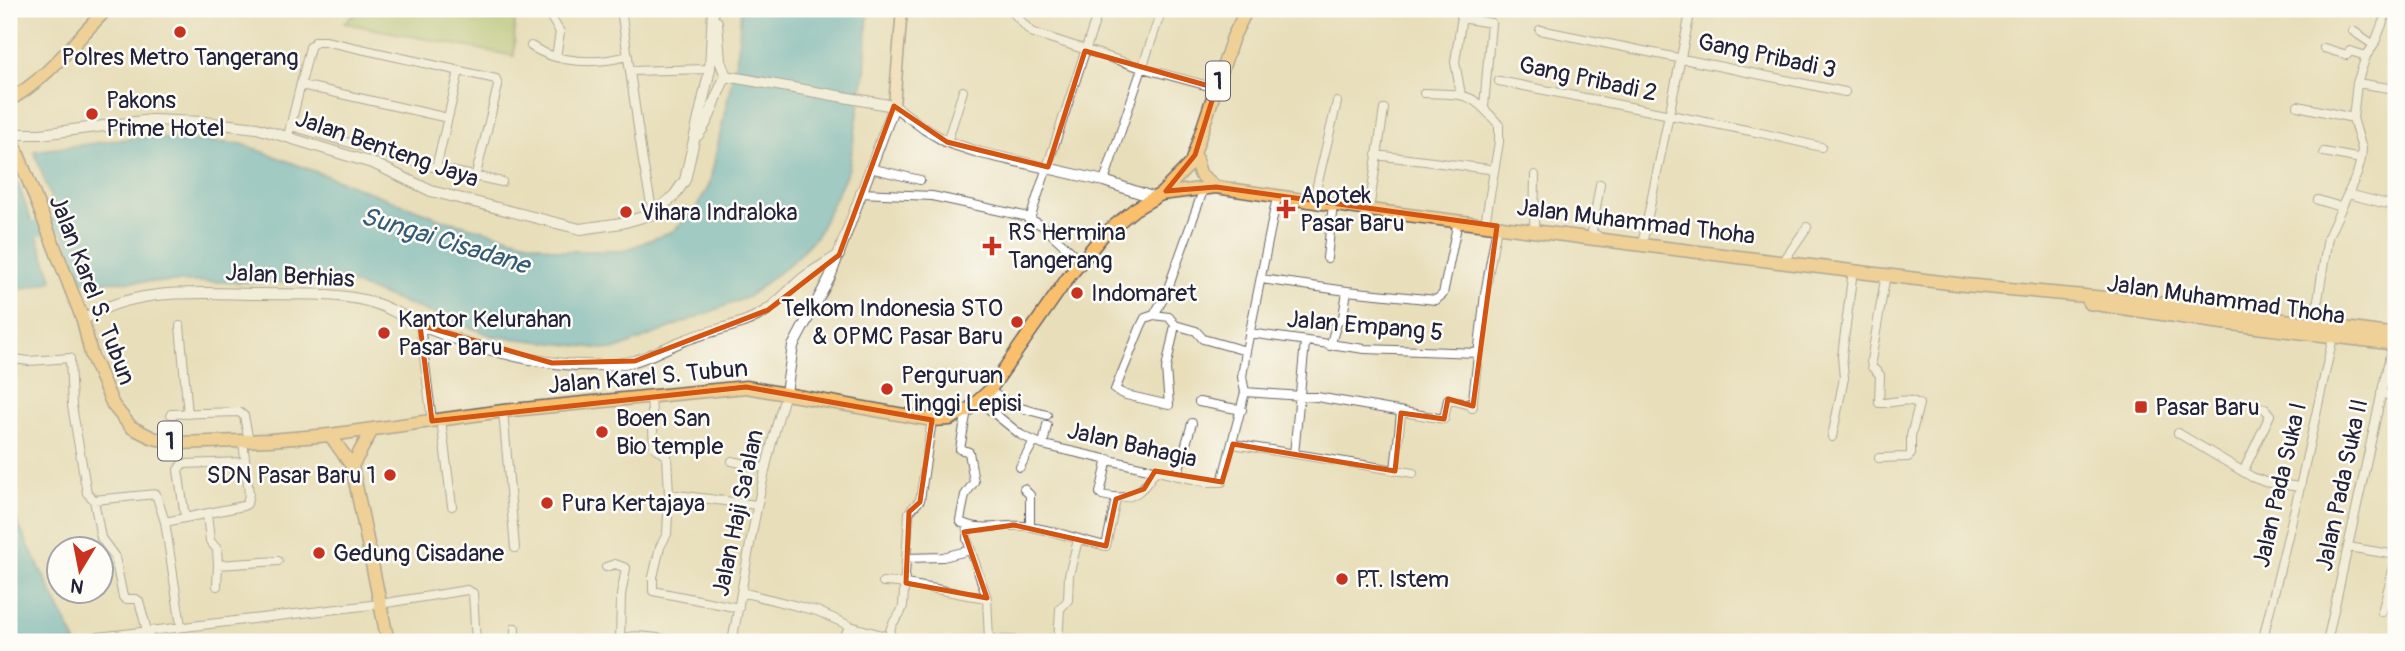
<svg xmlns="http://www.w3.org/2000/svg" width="2405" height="651" font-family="Pangolin,sans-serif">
<rect width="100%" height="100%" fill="#fdfcf7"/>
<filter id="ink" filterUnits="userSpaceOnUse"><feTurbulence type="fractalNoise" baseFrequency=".0143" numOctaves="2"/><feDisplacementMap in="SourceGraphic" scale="14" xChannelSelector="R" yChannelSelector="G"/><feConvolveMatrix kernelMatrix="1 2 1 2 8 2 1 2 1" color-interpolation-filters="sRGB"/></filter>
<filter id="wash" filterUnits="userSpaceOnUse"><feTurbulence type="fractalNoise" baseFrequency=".00686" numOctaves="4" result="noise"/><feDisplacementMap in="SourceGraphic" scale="28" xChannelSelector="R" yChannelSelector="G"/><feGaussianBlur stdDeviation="1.57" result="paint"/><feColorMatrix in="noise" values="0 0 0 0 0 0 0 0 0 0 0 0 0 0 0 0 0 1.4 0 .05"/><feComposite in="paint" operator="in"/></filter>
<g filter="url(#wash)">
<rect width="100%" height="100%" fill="#e8deba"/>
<path fill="#a4c26a" stroke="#637252" stroke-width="2" d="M362,9H515L514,56L344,23Z"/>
<path fill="#4eb1cd" stroke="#386a84" stroke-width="2" d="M741,9H868L865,71L849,168L818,234L793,261L748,297L614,350L493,336L351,283L81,281L34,151L142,137L242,144L441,219L562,251H623L673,231L693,213L709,186L738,51Z
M10,162L53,281L9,292V163Z
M9,506L76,642H9Z"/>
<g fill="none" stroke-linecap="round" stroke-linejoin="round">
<path stroke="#4eb1cd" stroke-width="16" d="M9,235L79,219"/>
</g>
</g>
<g filter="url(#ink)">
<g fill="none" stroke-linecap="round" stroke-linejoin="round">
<defs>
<path id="minor" d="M549,9L552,19L560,32L556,57
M621,9L643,162L653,214
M1010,9L1031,32L1142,68L1216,88
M2368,9L2387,15
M1461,18L1491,23L1484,107
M1540,30L1845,92
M2353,31L2374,45
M531,46C558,64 598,64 628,56
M2324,48L2347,55L2350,51L2366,56
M630,71L710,69
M1499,81L1761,133L1821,147
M2357,83L2389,88
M301,85L448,118
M1424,93C1467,95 1470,91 1499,125V142L1485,224
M1461,95L1455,62L1463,9
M2298,106L2353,118
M291,126L436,168L502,182
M288,136L310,47L316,41H325L496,79L498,86L475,178
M947,142L963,91
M2324,152L2361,159
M1376,155L1489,169L1493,172
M436,168L459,71
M870,168L920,180
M1104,181L1162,9
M860,193L932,196L1024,216L1043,226L1081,261
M2348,194L2391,205
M2318,200L2341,207
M1313,202L1337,102
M1369,210L1384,109
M1030,219L1099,9
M1534,230L1535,175
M1598,236L1592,232L1600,184
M1642,245L1691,9
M1327,258L1333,204
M1783,262L1807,227
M1261,279L1347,291L1436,300L1443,294L1458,221
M1154,315L1166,294L1204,188
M420,325L432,421
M1175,325L1166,369L1169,405L1126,395L1115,390L1141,326L1145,318L1154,315L1169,317L1175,325L1196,331L1203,339L1246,351
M2314,325L2328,237L2357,174L2361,159L2362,149L2353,118L2357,83L2366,56L2374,45L2388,9
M180,326L188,414
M1249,333L1365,349L1478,353
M1330,346L1337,323L1343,317L1347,291
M15,359L29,361L70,358L72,406L87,493L94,500L101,538L115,557L123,597L125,599H136L139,601L150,642
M989,391L1017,407L1047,415
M1245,392L1317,397L1444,419L1448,399L1473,406
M2381,393L2396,398
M651,396L654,447L667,456L669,494L667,534L660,547L653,577V591L739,608
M979,401L1021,435L1043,445L1206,482H1222L1245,392L1242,377L1246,351L1277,197
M1199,402L1242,410
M1472,408L1485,294L1497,226
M967,410L960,449L969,452L974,482L965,495L960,520L962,523L968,525
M503,411L515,548
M171,414L239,412L244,416L249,441
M441,420L452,506
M2178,433L2252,477L2265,482L2300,487
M1832,437L1844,378L1842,356L1853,270
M1233,444L1413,473
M1043,445L1047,425
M1294,454L1305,343
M1879,458L1908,457L1911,454V436L1919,404C1906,396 1893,404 1879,403L1880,375L1872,367L1871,361L1886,274
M1108,459L1100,493L1102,495C1130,502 1141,495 1155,471
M732,461L764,468
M1020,467L1034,441
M1395,471L1401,413
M2243,472L2270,415L2265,409L2252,404
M1177,476L1192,423
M1024,489L1030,495V527
M669,494L757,505
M94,500L156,494L165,522
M207,514L210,541L217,549L218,565
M185,517L178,470L182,464L245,462
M2348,547L2396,555
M906,558L943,557L971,550
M606,567L615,564L626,568L621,595L620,642
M883,582C918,583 952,594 987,598
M217,586L218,565L278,561
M741,592L817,611L850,626L841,642
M2382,612L2396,559
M181,626L165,522L243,506L247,504L249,494L243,441
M850,626L889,637L896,642
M889,637C891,617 900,620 903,606L909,512L920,500L932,420
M90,638L380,604L467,590L473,593L476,642
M989,639L987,598L967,539L968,525C990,531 1003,524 1024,526C1051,529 1078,540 1106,546L1116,499
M617,641C631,631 668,640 685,642
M515,642V628
M732,642C748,558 760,475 786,393
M973,642L989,639L1043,642
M1058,642L1060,609L1068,600L1069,575L1078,540
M2262,642L2300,487L2333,337
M2327,642L2393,341"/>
<path id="tertiary" d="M717,22L720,61L726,76
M726,76L894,106L925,129L947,142L981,153L1104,181L1155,198
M10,134H41L151,120L203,122L257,128L375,164L431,191L580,229L622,223L653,214L674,196L685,180L710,69L713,9
M698,135C712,118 715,95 726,76
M83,320C135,285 204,294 264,294C297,295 343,292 374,303C393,309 409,320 427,328C486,352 570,375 634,361C652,356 670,345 688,339C714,329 744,326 767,310C780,301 791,288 803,278C814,270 827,263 839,255
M786,393L793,346L830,277L894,106"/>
<path id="secondary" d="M894,106L902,9"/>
<path id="primary" d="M1195,155L1200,174L1216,187
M1161,194L1216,187L1369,210L1642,245L1965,285L2150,302L2396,335
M2089,303L2215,322L2396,344
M330,435L352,466L388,642
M352,466L372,430"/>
<path id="trunk" d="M9,100C48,79 76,39 107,9
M9,131L83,320L91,354L113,405L131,427L153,438L177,443L270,440L330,435L503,411L746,387L932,420L950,419L969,409L989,391L1067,279L1103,235L1135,209L1161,194L1191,163L1233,37L1247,9"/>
</defs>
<use href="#minor" stroke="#676467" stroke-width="10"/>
<use href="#tertiary" stroke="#676467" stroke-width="12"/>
<use href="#secondary" stroke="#676467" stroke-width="13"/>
<use href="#primary" stroke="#676467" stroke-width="15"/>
<use href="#trunk" stroke="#676467" stroke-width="15"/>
<use href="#minor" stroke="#fff" stroke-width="8"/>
<use href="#tertiary" stroke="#fff" stroke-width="10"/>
<use href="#secondary" stroke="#fde5c5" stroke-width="10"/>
<use href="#primary" stroke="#f9bf6d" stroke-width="12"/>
<use href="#trunk" stroke="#f9bf6d" stroke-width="12"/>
</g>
</g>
<path d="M0 0H2405V651H0ZM1085,51L1216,88L1195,155L1166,191L1216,187L1497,226L1473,406L1448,399L1444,419L1401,413L1395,471L1233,444L1222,482L1155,471L1144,489L1116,499L1106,546L1014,525L964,532L987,598L906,583L909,512L920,502L932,420L746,387L432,421L420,325L552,363L635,361L768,310L839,255L894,106L947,142L1048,167Z" fill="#e8deba" fill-opacity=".55" fill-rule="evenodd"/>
<path fill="none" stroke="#d45411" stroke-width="5" stroke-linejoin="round" d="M1085,51L1216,88L1195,155L1166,191L1216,187L1497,226L1473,406L1448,399L1444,419L1401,413L1395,471L1233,444L1222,482L1155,471L1144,489L1116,499L1106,546L1014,525L964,532L987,598L906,583L909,512L920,502L932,420L746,387L432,421L420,325L552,363L635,361L768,310L839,255L894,106L947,142L1048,167Z"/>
<g fill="#c8321e" stroke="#fdfcf7" stroke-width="2.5">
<circle cx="180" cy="32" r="7"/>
<circle cx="92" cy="114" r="7"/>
<path d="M1282.5 198.5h7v7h7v7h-7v7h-7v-7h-7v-7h7z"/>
<circle cx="626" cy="212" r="7"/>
<path d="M988.5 235.5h7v7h7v7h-7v7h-7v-7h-7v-7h7z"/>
<circle cx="1077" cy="293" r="7"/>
<circle cx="1017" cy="322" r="7"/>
<circle cx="384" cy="333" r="7"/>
<circle cx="887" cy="389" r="7"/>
<rect x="2134" y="400" width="14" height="14" rx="3.5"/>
<circle cx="602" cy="432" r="7"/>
<circle cx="390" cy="475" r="7"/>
<circle cx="547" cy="503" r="7"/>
<circle cx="319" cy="553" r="7"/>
<circle cx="1342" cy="579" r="7"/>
</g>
<g text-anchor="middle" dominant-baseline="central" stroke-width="5" stroke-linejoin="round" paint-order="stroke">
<g fill="#fdfcf7" stroke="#646373" stroke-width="2">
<rect x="1206" y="61.5" width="24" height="39" rx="5"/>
<rect x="158" y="421.5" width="24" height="39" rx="5"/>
</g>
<g font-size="23" font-weight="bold" fill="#22223b">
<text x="1218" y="81">1</text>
<text x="170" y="441">1</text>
</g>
<g font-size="24" fill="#22223b" stroke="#fdfcf7">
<text transform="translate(1767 56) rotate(12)">Gang Pribadi 3</text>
<text transform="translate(1588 79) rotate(12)">Gang Pribadi 2</text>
<text transform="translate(387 149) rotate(19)">Jalan Benteng Jaya</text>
<text transform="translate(1636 222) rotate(7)">Jalan Muhammad Thoha</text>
<text transform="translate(290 276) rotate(3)">Jalan Berhias</text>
<text transform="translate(92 290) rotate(69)">Jalan Karel S. Tubun</text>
<text transform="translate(2226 300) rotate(8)">Jalan Muhammad Thoha</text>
<text transform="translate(1365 326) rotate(5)">Jalan Empang 5</text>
<text transform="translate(648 377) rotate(-5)">Jalan Karel S. Tubun</text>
<text transform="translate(1132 445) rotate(13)">Jalan Bahagia</text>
<text transform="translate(2280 485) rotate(-77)">Jalan Pada Suka I</text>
<text transform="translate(2342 485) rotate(-78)">Jalan Pada Suka II</text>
<text transform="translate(738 513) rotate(-78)">Jalan Haji Sa'alan</text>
</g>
<g font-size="24" fill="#22223b" stroke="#fdfcf7" text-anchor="start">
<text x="180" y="57" text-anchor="middle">Polres Metro Tangerang</text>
<text x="106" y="100">Pakons<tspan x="106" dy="28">Prime Hotel</tspan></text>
<text x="1300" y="195">Apotek<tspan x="1300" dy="28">Pasar Baru</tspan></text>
<text x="640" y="212">Vihara Indraloka</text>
<text x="1008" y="232">RS Hermina<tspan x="1008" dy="28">Tangerang</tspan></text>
<text x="1091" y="293">Indomaret</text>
<text x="1003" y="308" text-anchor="end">Telkom Indonesia STO<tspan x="1003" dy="28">&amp; OPMC Pasar Baru</tspan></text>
<text x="398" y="319">Kantor Kelurahan<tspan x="398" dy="28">Pasar Baru</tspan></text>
<text x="901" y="375">Perguruan<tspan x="901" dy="28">Tinggi Lepisi</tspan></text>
<text x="2155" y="407">Pasar Baru</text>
<text x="616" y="418">Boen San<tspan x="616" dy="28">Bio temple</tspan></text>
<text x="376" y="475" text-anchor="end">SDN Pasar Baru 1</text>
<text x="561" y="503">Pura Kertajaya</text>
<text x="333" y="553">Gedung Cisadane</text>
<text x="1356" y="579">P.T. Istem</text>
</g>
<g font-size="26" font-style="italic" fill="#345b75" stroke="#fdfcf7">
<text transform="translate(445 241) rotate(17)">Sungai Cisadane</text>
</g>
</g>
<rect width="2405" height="651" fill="none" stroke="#fdfcf7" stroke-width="35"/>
<g transform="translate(80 570) rotate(190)"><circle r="33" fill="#fdfcf7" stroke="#a5a5ac" stroke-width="2"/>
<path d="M0-5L12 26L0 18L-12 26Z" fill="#c8321e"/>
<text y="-10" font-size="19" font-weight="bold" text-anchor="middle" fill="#22223b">N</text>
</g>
</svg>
